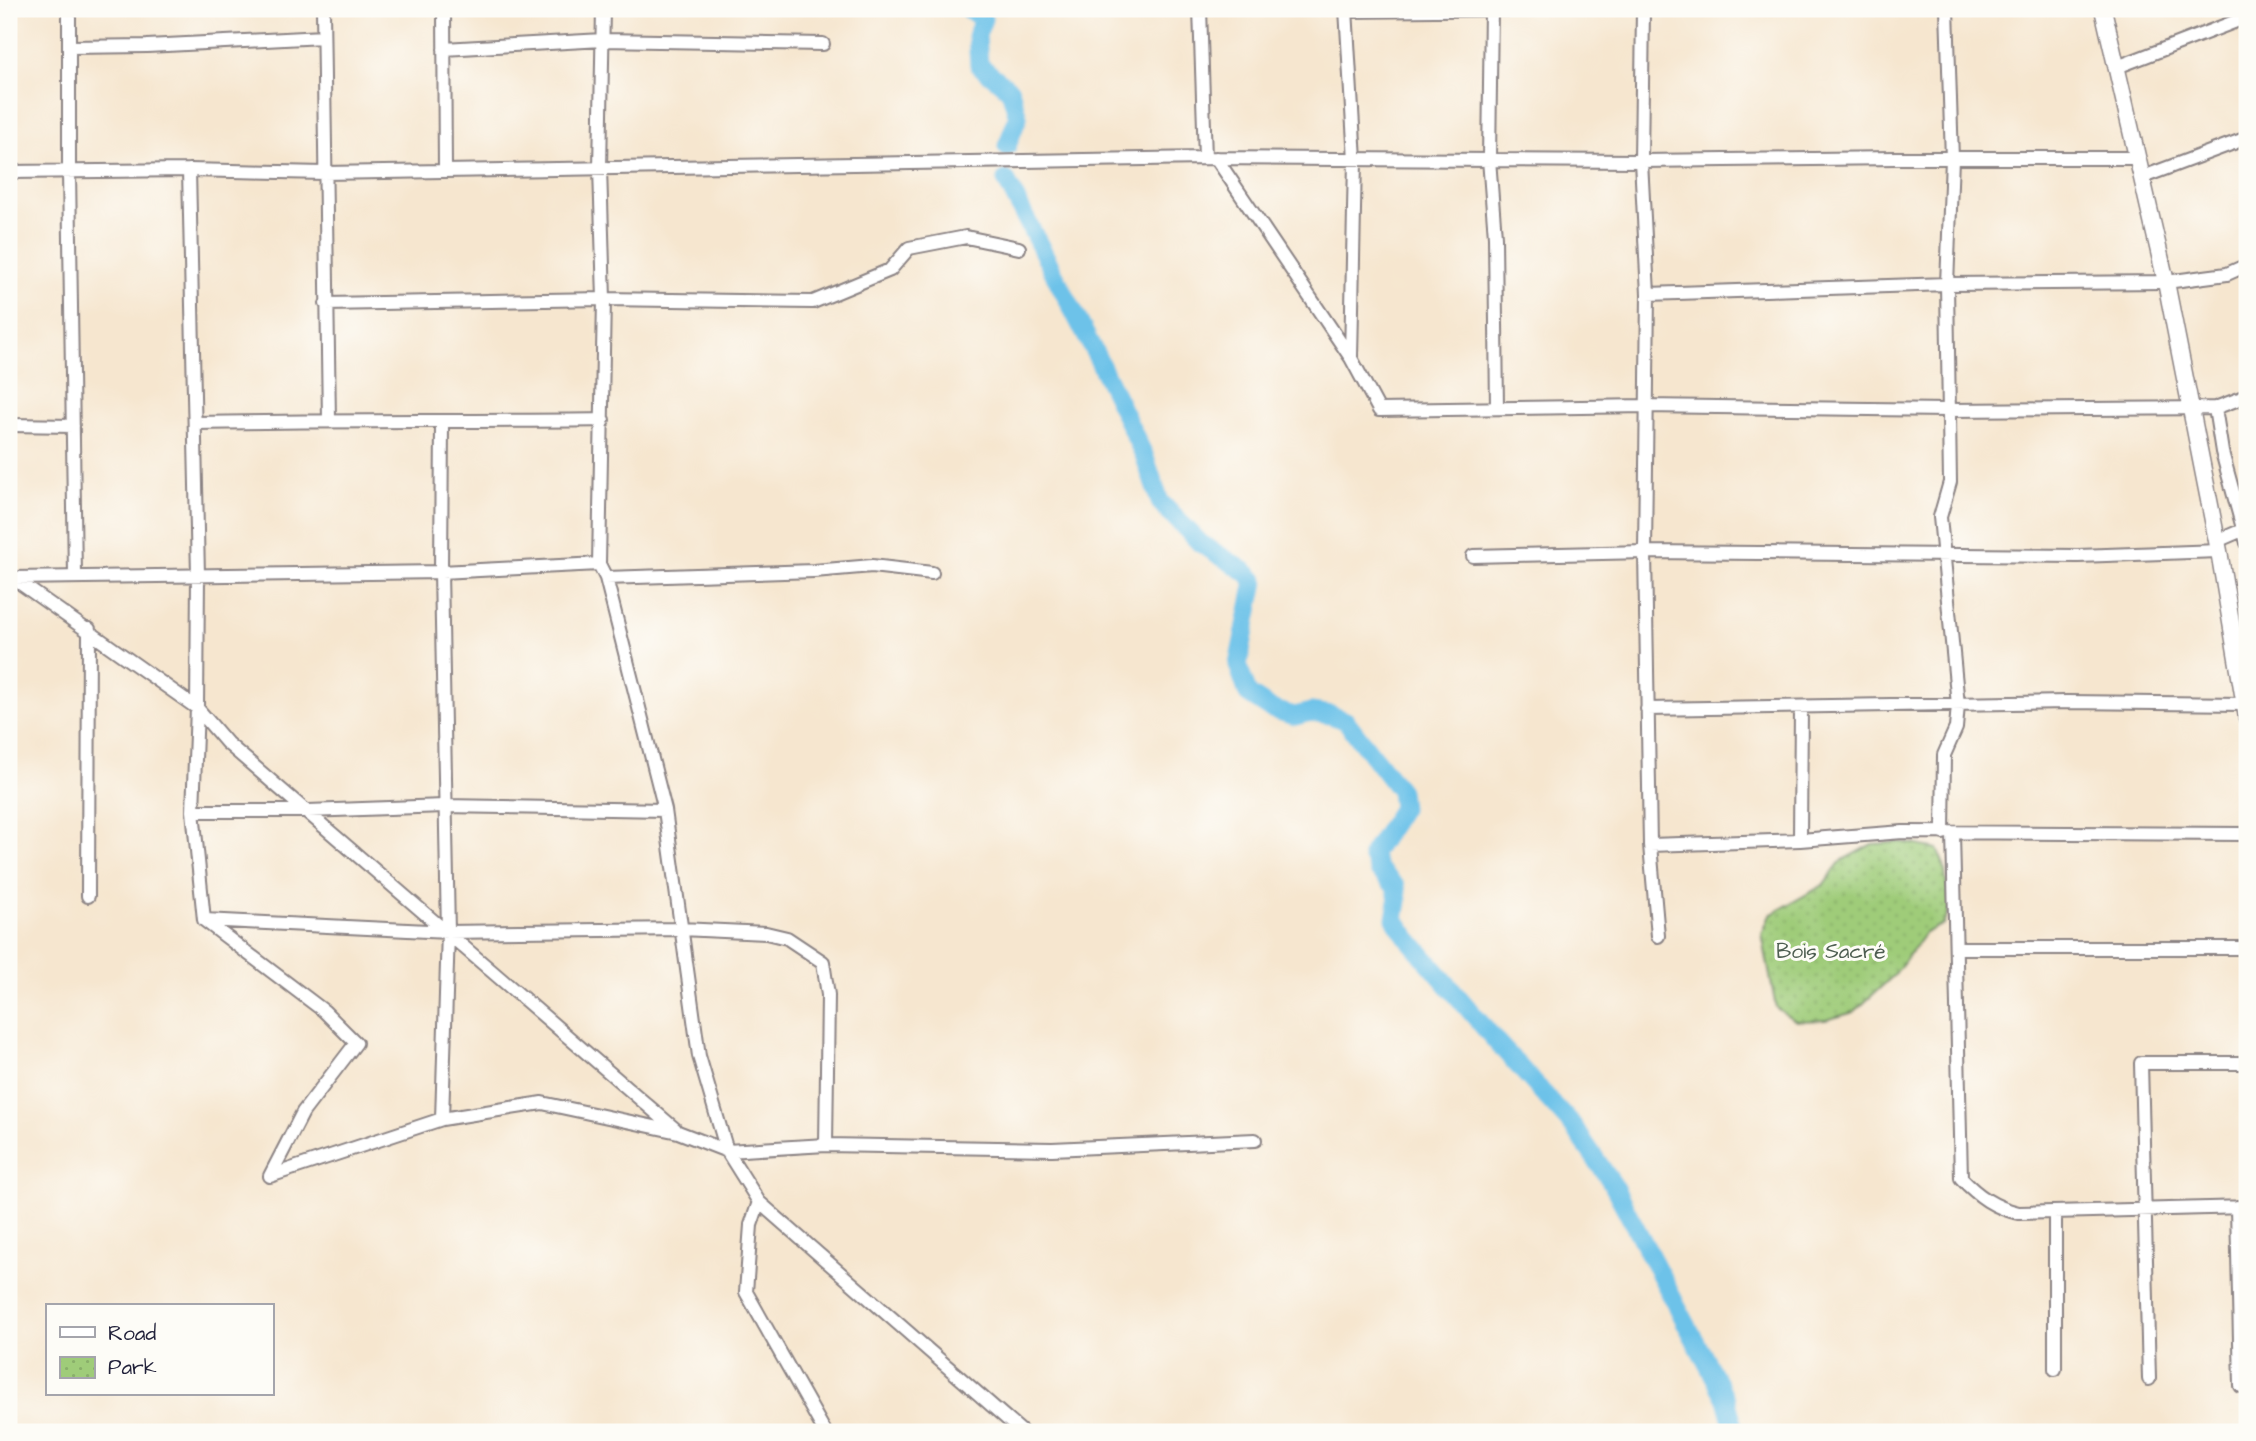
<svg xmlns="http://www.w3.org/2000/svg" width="2256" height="1441" font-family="'Architects Daughter',sans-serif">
<defs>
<pattern id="park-dots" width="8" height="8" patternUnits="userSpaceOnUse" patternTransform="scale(1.75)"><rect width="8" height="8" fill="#9fcc79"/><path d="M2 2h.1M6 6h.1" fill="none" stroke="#89af6a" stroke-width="1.8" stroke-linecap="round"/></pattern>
</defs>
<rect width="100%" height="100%" fill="#fdfcf7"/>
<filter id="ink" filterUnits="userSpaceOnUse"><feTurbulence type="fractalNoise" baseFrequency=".0143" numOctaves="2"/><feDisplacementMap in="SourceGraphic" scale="14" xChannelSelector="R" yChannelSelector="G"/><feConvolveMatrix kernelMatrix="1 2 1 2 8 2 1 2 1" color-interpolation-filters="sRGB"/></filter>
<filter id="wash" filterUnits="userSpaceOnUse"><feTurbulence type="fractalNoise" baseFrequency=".00686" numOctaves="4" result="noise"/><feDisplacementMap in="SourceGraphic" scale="28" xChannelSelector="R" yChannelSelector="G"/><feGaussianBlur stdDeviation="1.57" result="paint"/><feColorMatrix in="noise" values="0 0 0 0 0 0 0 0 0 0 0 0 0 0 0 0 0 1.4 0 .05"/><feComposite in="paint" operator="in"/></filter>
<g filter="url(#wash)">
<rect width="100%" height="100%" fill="#f6e6cf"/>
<path fill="url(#park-dots)" stroke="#60775a" stroke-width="2" d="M1902,842L1937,849L1944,865L1950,908L1943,924L1925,933L1894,975L1854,1012L1826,1020L1796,1021L1776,1008L1762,934L1770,915L1823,885L1841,861L1872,844Z"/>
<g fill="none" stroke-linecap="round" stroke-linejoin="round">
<path stroke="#6dc2e9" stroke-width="19" d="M968,9L983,19L977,35L979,65L1010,90L1018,117L1007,146
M1006,180L1098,359L1144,455L1160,502L1200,543L1246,572L1255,581L1238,665L1248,694L1271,709L1295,716L1311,712L1331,715L1346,721L1400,791L1402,808L1372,855L1378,869L1396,887L1398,901L1395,919L1407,937L1494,1039L1573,1126L1612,1183L1726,1399L1735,1432"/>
</g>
</g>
<g filter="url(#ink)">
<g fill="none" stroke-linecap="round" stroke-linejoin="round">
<defs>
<path id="minor" d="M69,9V172L75,575
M323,9L329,420
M444,9L445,170
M603,9L600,168L604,299L599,564L606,578L665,810L699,1056L727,1151L759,1202L1022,1432
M1200,9L1205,158
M1346,9L1355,160L1351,358
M1491,9L1489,159L1495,237L1497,408
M1643,9L1641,161L1648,294L1645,552L1650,845L1658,936
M1347,11L1522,9
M69,47L147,46L323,37
M444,49L603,40L823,44
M2117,67L2247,17
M1216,158L1351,358L1379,410L1646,406L1948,410L2215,408L2247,396
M189,170L198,575L197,708L193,811L204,920L324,1011L356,1043L303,1112L270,1176
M9,172L189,170L324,173L1205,158L1641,161L1897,158H2138
M2143,177L2247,138
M1648,294L1947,284L2166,282L2227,274L2247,265
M326,304L604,299L813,302L890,270L909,248L966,237L1019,248
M2215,408L2222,452L2247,543
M196,423C332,420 467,422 603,420
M9,425L73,426
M2217,541L2247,528
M1473,556L1645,552L2078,556L2219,551
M13,578L197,708L227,743L675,1129
M13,578L441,572L599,564
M606,578L814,571L872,566L932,573
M1647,709L2067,702L2244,704
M193,811H308L444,806L665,810
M1943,833L1944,755L1956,728L1958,705L1940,517L1950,482L1947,284L1952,159L1947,9
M1953,833L1961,1178C1978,1196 1995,1208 2019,1213L2247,1207
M1800,840L1801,707
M1650,845L1800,840L1903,832L2247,834
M88,896L89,629
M205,920L448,932L681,929L766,933L787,938L823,962L828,995L826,1145
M1956,948H2247
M442,1119L448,932L441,572L442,423
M270,1176L442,1119L542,1103L678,1132L727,1151L826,1145L1052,1149L1255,1140
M759,1202L751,1225L746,1292L825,1432
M2237,1207L2241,1386
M2055,1212V1369
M2149,1379L2141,1063H2247"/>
<path id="major" d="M2103,9L2166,282L2219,551L2247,718"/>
</defs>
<use href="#minor" stroke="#8c8485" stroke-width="16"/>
<use href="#major" stroke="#8c8485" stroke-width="19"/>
<use href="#minor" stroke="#fff" stroke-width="12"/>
<use href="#major" stroke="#fff" stroke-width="16"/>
</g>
</g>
<g text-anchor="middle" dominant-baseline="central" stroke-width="6" stroke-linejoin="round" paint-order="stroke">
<g font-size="21" fill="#4e5e51" stroke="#fdfcf7">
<text x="1831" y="951">Bois Sacré</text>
</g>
</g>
<rect width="2256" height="1441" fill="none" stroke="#fdfcf7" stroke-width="35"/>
<rect x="46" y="1304" width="228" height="91" fill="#fdfcf7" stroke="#a5a5ac" stroke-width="2"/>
<rect x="60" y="1327" width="35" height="10" fill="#ffffff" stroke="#a5a5ac" stroke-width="2"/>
<text x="108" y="1340" font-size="21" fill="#22223b">Road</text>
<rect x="60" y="1357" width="35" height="21" fill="url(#park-dots)" stroke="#a5a5ac" stroke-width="2"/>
<text x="108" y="1374" font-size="21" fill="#22223b">Park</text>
</svg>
